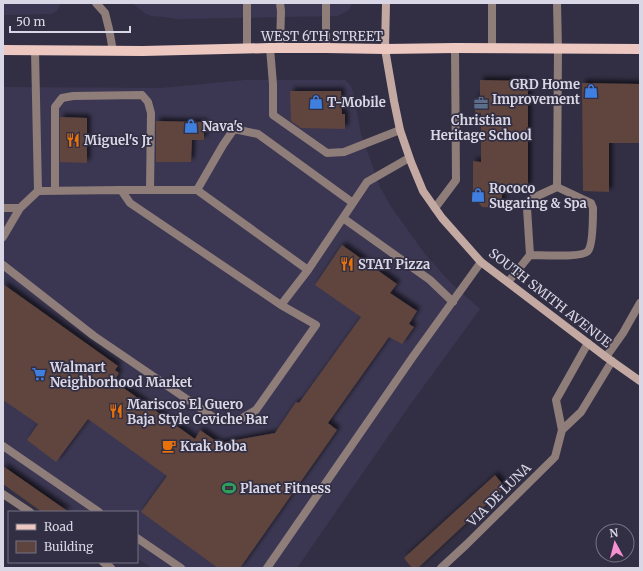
<svg xmlns="http://www.w3.org/2000/svg" width="643" height="571" font-family="Merriweather,serif">
<defs>
<filter id="shadow"><feDropShadow dx="3.5" dy="-3.5" stdDeviation="2" flood-color="#0009"/></filter>
</defs>
<rect width="100%" height="100%" fill="#322f44"/>
<path fill="#3b3752" d="M3,3H60V5L57,11L52,14L3,15Z
M132,3H352L349,10L338,16L177,19L163,17L152,16L146,14Z
M245,80H345L350,85L353,91L361,134L380,187L392,208L425,254L450,282L480,309L407,409L297,568H152L137,558V512H72L3,464V87L160,88Z"/>
<path fill="#5e443e" filter="url(#shadow)" d="M480,80L528,81V187H502V208L482,207L473,196V161L481,162V113H475V98H480Z
M582,83L640,84V143H609V192L583,191Z
M290,91H341L342,114H345V129L301,128L291,121Z
M60,117L87,118V163L60,162Z
M156,121L204,122V140H192L191,162H156Z
M342,245L397,284L390,293L417,311L409,324L414,327L402,344L389,337L328,423L337,430L240,568H218L141,512L167,476L88,419L56,462L27,440L38,424L3,400V284L118,366L115,370L119,373L114,381L195,439L200,430L219,443L275,433L296,402L299,403L361,317L315,285Z
M3,466L69,512H42L3,484Z
M495,475L505,487L418,568H412L404,558Z"/>
<g fill="none" stroke-linecap="round" stroke-linejoin="round">
<path stroke="#8f7d7a" stroke-width="8" d="M247,3V49
M280,3L281,11L280,48
M326,3V48
M270,48L273,84V115L327,153L344,152L400,130
M492,49V3
M35,51L38,191L121,190L130,203L281,305L308,270L367,182L409,158
M121,190H197L308,270
M197,190L223,145L234,129L258,134L353,203
M55,191V107L62,98L73,96L142,95L148,102L151,113L150,190
M3,208H20L38,191
M435,208L456,180L455,48
M343,218L430,280L453,302
M3,237L20,208
M530,255C541,255 582,258 588,251C593,245 593,216 593,208L591,203L557,187
M3,265L94,336L216,419L237,421L256,410L316,325L281,305
M508,282L530,255L527,208L529,202L533,198L557,187L558,49L557,3
M606,357L623,333L640,303
M3,446L99,512
M137,538L181,568
M267,568L412,358L481,262"/>
<path stroke="#8f7d7a" stroke-width="8" d="M96,3L105,13L109,29L113,51
M562,430L581,412L612,361
M3,494L30,512
M103,562L111,568
M441,568L467,544L555,457L562,430L556,400L588,343"/>
<path stroke="#c4a8a2" stroke-width="8" d="M386,3L385,49L394,101L400,130L411,162L423,191L442,218L481,262L606,357L640,381"/>
<path stroke="#ecc8c1" stroke-width="10" d="M3,50L143,51L270,48H326L385,49L455,48L640,49"/>
</g>
<defs>
<symbol id="shop-bare" viewBox="-9 -9 18 18"><path d="M-5-2.5h2.3a2.7 3.5 0 0 1 5.4 0H5L5.5 6h-11ZM-1.5-2.5h3a1.5 2.3 0 0 0-3 0Z" fill="#3f7fe0" stroke="#322f44" stroke-width="2.5" paint-order="stroke"/></symbol>
<symbol id="office-bare" viewBox="-9 -9 18 18"><path d="M-6-3h4V-5.5h4V-3h4V5H-6ZM-1-4.5V-3h2v-1.5ZM-6 0V1H6V0Z" fill="#5c6f8a" stroke="#322f44" stroke-width="2.5" paint-order="stroke"/></symbol>
<symbol id="restaurant-bare" viewBox="-9 -9 18 18"><path d="M-5-6h1v4h1v-4h1v4h1v-4h1v5L-1.5 .5V6h-2V.5L-5-1ZM5-6V6H3V1.5H1.5Q1.5-4 5-6Z" fill="#e8710a" stroke="#322f44" stroke-width="2.5" paint-order="stroke"/></symbol>
<symbol id="supermarket-bare" viewBox="-9 -9 18 18"><path d="M-6-5.5h2.5l.6 2H6L4.5 2H-2.5L-4.4-4H-6ZM-1.5 3.2a1.3 1.3 0 1 0 .1 0ZM3 3.2a1.3 1.3 0 1 0 .1 0Z" fill="#3f7fe0" stroke="#322f44" stroke-width="2.5" paint-order="stroke"/></symbol>
<symbol id="cafe-bare" viewBox="-9 -9 18 18"><path d="M-5.5-4.5H6V0H3Q3 3.5 0 3.5H-2.5Q-5.5 3.5-5.5 0ZM3-3.2v2h1.7v-2ZM-6 4.5H4V6H-6Z" fill="#e8710a" stroke="#322f44" stroke-width="2.5" paint-order="stroke"/></symbol>
<symbol id="stadium-bare" viewBox="-9 -9 18 18"><path d="M0-5a6.5 5 0 1 0 0 10a6.5 5 0 1 0 0-10ZM-3.5-1.8h7v3.6h-7Z" fill="#2e9e5b" stroke="#322f44" stroke-width="2.5" paint-order="stroke"/></symbol>
</defs>
<g fill-rule="evenodd">
<use href="#shop-bare" x="581" y="81" width="20" height="20"/>
<use href="#shop-bare" x="306" y="92" width="20" height="20"/>
<use href="#office-bare" x="471" y="93" width="20" height="20"/>
<use href="#shop-bare" x="181" y="116" width="20" height="20"/>
<use href="#restaurant-bare" x="63" y="130" width="20" height="20"/>
<use href="#shop-bare" x="468" y="185" width="20" height="20"/>
<use href="#restaurant-bare" x="337" y="254" width="20" height="20"/>
<use href="#supermarket-bare" x="29" y="364" width="20" height="20"/>
<use href="#restaurant-bare" x="106" y="401" width="20" height="20"/>
<use href="#cafe-bare" x="159" y="436" width="20" height="20"/>
<use href="#stadium-bare" x="219" y="478" width="20" height="20"/>
</g>
<g text-anchor="middle" dominant-baseline="central" stroke-width="3.5" stroke-linejoin="round" paint-order="stroke">
<g font-size="13" fill="#d9d7e5" stroke="#322f44">
<text x="322" y="36">WEST 6TH STREET</text>
<text transform="translate(550 298) rotate(38)">SOUTH SMITH AVENUE</text>
<text transform="translate(499 495) rotate(-45)">VIA DE LUNA</text>
</g>
<g font-size="13" font-weight="bold" fill="#d9d7e5" stroke="#322f44" text-anchor="start">
<text x="580" y="84" text-anchor="end">GRD Home<tspan x="580" dy="15">Improvement</tspan></text>
<text x="327" y="102">T-Mobile</text>
<text x="481" y="120" text-anchor="middle">Christian<tspan x="481" dy="15">Heritage School</tspan></text>
<text x="202" y="126">Nava's</text>
<text x="84" y="140">Miguel's Jr</text>
<text x="489" y="188">Rococo<tspan x="489" dy="15">Sugaring &amp; Spa</tspan></text>
<text x="358" y="264">STAT Pizza</text>
<text x="50" y="367">Walmart<tspan x="50" dy="15">Neighborhood Market</tspan></text>
<text x="127" y="404">Mariscos El Guero<tspan x="127" dy="15">Baja Style Ceviche Bar</tspan></text>
<text x="180" y="446">Krak Boba</text>
<text x="240" y="488">Planet Fitness</text>
</g>
</g>
<rect width="643" height="571" fill="none" stroke="#d9d7e5" stroke-width="8"/>
<rect x="8" y="511" width="130" height="52" fill="#322f44" stroke="#757284"/>
<rect x="16" y="524" width="20" height="6" fill="#ecc8c1" stroke="#757284"/>
<text x="44" y="531" font-size="12" fill="#d9d7e5">Road</text>
<rect x="16" y="541" width="20" height="12" fill="#5e443e" stroke="#757284"/>
<text x="44" y="551" font-size="12" fill="#d9d7e5">Building</text>
<g transform="translate(615 543) rotate(353)"><circle r="19" fill="#322f44" stroke="#757284"/>
<path d="M0-3L7 15L0 10L-7 15Z" fill="#f690d0"/>
<text y="-6" font-size="11" font-weight="bold" text-anchor="middle" fill="#d9d7e5">N</text>
</g>
<path d="M10 26v6h120v-6" fill="none" stroke="#d9d7e5" stroke-width="2"/>
<text x="16" y="26" font-size="12" fill="#d9d7e5" stroke="#322f44" stroke-width="3" paint-order="stroke">50 m</text>
</svg>
